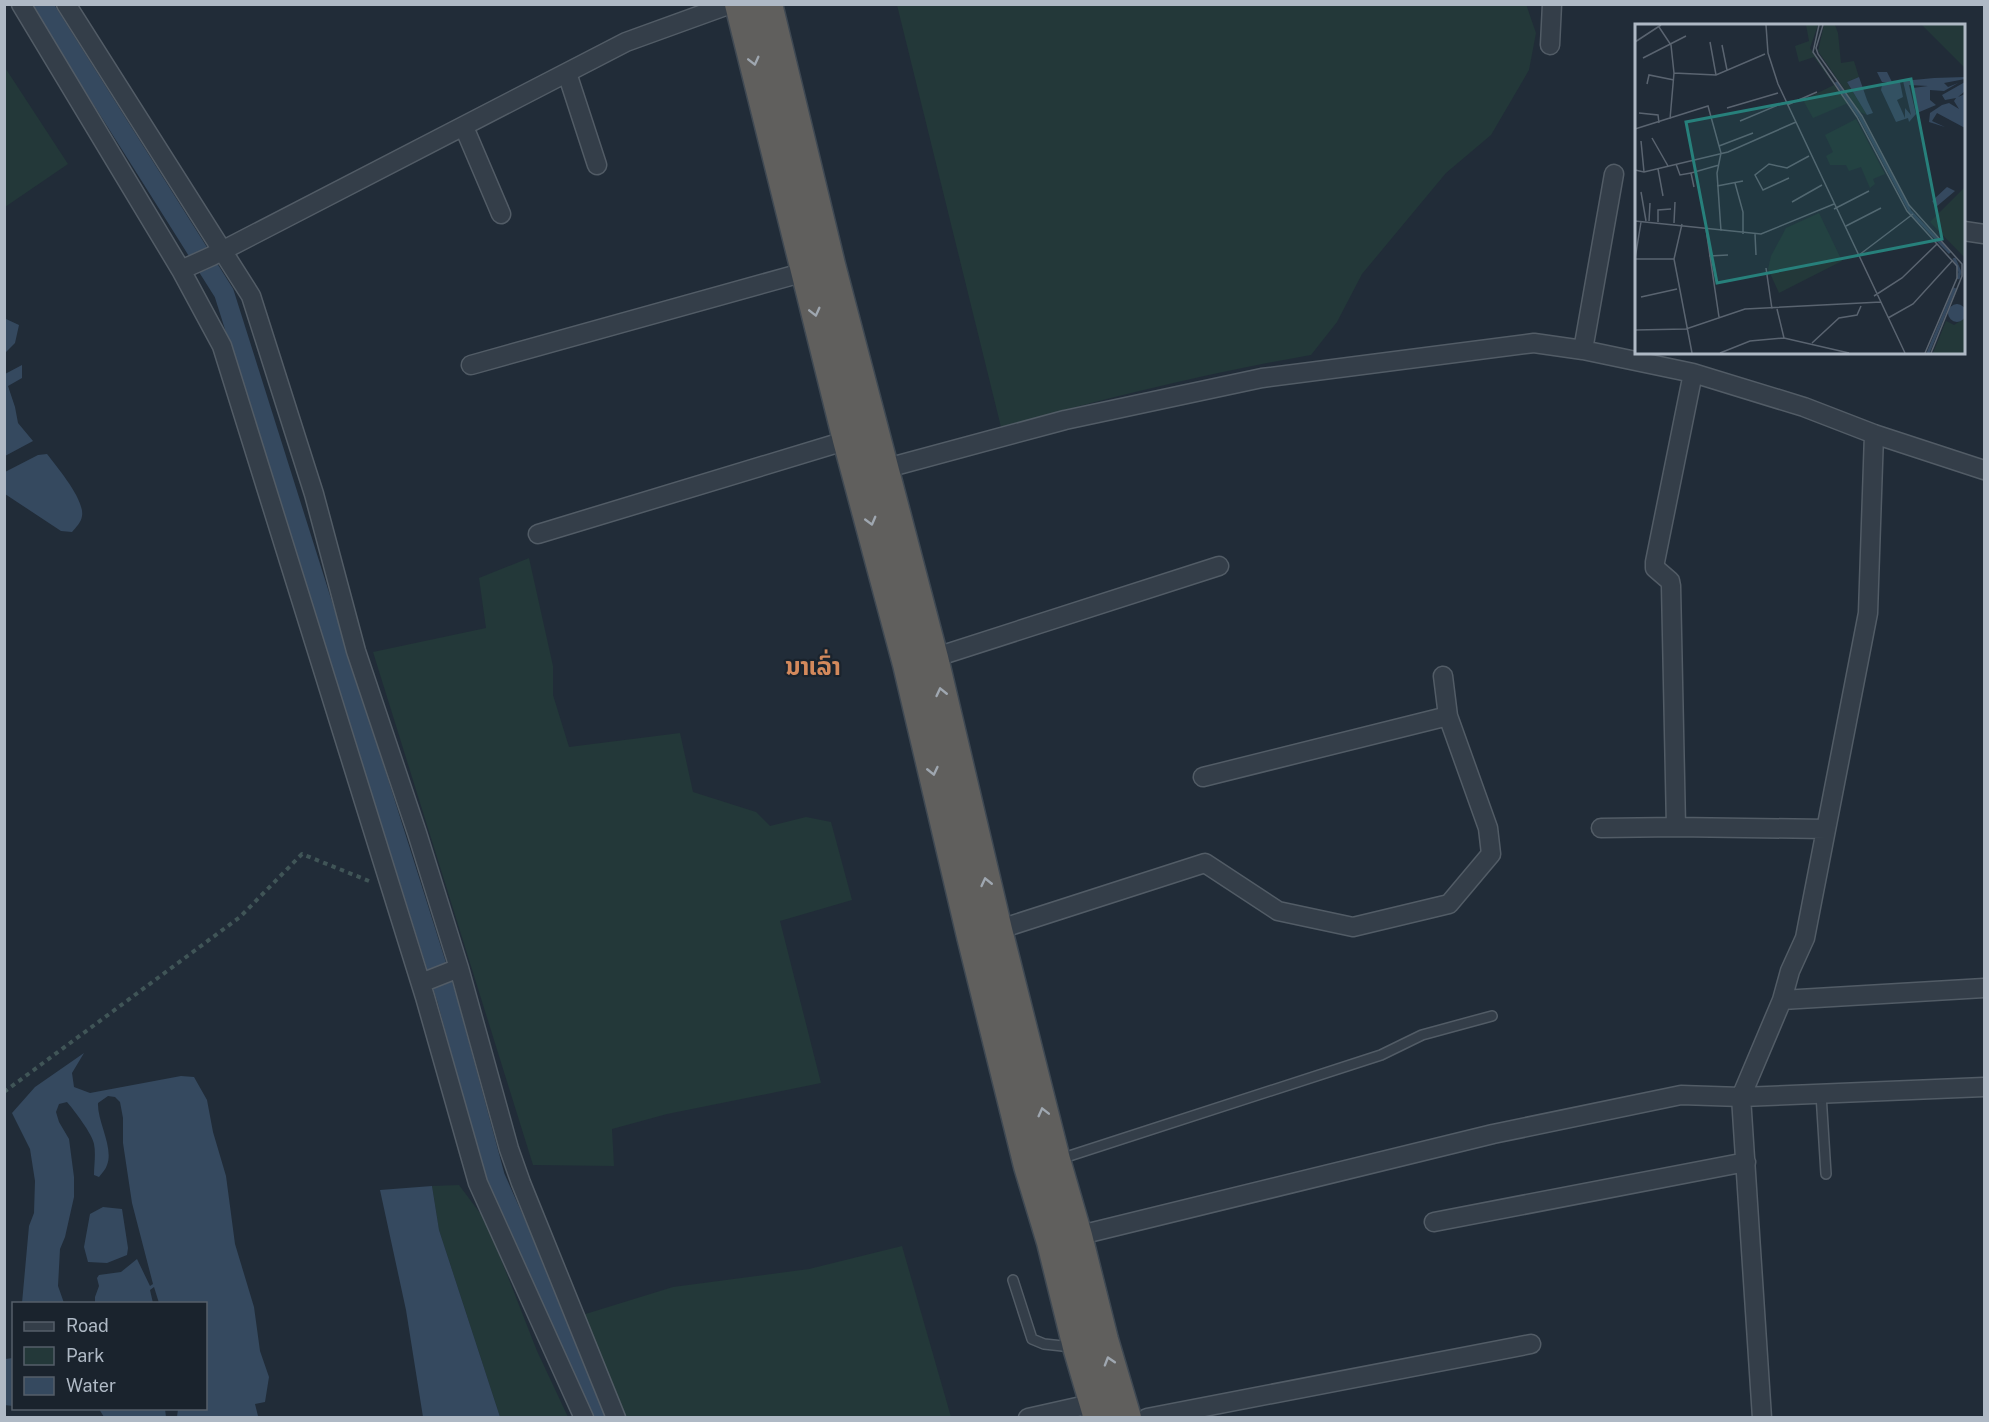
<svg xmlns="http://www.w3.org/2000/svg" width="1989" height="1422" font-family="'Public Sans','Noto Sans Lao',sans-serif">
<rect width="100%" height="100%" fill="#212c38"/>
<path fill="#233839" d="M1526,4L1536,33L1529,70L1491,135L1446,173L1362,274L1337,322L1311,355C1206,373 1104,399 1001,427L897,5Z
M4,66L68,164L5,207H4Z
M529,558L553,666V695L569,747L680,733L693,792L756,812L770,826L806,817L831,822L852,900L780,921L821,1083L667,1114L612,1129L614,1166L533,1165L373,652L486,628L479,578Z
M459,1185L486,1221L537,1351L568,1417H500L439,1230L432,1186Z
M902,1246L951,1417H619L579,1316L673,1287L809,1269Z"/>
<path fill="#35495f" d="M5,294L6,319L19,325L15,343L5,353Z
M22,365V378L8,386L15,407L18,423L33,441L5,456V374Z
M47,454C57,467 85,500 82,516C81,523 76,527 72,532L61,531L5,494V472L38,455Z
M84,1053L72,1073L74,1087L90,1093L181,1076L194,1077L207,1100L213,1132L226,1176L235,1244L254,1307L260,1351L269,1377L265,1402L255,1404L258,1416L177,1417L178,1409L206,1408V1304L159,1303L154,1287L150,1290L153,1303H95V1297L99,1286L97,1278L99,1275L121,1272L137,1259L150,1286L153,1284L132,1203L123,1143V1118L120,1102L115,1097L108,1096L98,1103C97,1121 114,1148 107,1165C106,1169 102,1173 99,1177L94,1175C94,1165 96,1154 94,1144C93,1135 74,1110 67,1102L59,1104L56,1112L59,1122L69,1139L74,1177V1197L65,1237L60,1249L58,1286L64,1303H22L29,1226L34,1213L35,1181L30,1149L12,1113L35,1087Z
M432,1186L439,1230L500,1417H423L406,1310L380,1190Z
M103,1207L122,1209L128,1248L127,1255L107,1263L88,1262L84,1247L90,1214Z
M13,1358V1406L4,1405L5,1359Z
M99,1409H165L166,1417H104Z"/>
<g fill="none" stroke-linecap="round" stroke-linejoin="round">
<path stroke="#35495f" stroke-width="20" d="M42,4L224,293L447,999L495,1177L602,1418"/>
<defs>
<path id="service" d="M1821,1094L1826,1174
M1060,1159L1381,1055L1422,1035L1492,1016
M1013,1280L1032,1339L1044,1344L1072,1347"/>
<path id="minor" d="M21,4L181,270L222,346L425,997L478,1183L584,1418
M66,4L251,296L314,494L356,651L417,833L459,968L509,1149L521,1183L616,1418
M1550,45L1552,4
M567,73L597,165
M464,127L501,214
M1964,231L1984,234
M181,270L212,256L626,42L731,4
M1583,350L1614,174
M471,365L805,272
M876,471L1065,420L1262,378L1534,343L1583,350L1693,373L1804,407L1874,434L1984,470
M538,534L858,437
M933,658L1219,566
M1443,676L1448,716
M1676,827L1671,586L1670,581L1655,568V562L1693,373
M1601,828L1676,827L1826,829
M997,930L1205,863L1278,911L1353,927L1449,904L1491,854L1488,828L1448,716L1203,777
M421,983L459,968
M1782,1000L1984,988
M1434,1222L1746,1162
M1068,1238L1493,1134L1681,1095L1741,1097L1984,1087
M1028,1418L1095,1403
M1147,1418L1531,1344
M1762,1418L1741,1097L1782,1000L1790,971L1805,938L1868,613L1874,434"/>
<path id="trunk" d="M740,4L848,440L908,664L972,936L1029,1166L1052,1242L1078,1347L1099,1418
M767,4L830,265L933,658L997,930L1055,1160L1077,1236L1103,1340L1126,1418"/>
</defs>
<use href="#service" stroke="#525c66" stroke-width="12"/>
<use href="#minor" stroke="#525c66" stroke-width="21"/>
<use href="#trunk" stroke="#3f4953" stroke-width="33"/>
<path stroke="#405557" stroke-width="4" stroke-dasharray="4.5 4.5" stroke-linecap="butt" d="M4,1092L240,917L302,854L369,881"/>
<use href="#service" stroke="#343e49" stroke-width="9"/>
<use href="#minor" stroke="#343e49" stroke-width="18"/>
<use href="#trunk" stroke="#605f5d" stroke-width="30"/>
</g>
<defs><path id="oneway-chevron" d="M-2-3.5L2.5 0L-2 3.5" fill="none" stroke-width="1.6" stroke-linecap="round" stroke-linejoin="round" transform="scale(1.5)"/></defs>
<g stroke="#9fa7b0">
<use href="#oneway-chevron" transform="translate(754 61) rotate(76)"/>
<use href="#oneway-chevron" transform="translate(815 312) rotate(76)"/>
<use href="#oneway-chevron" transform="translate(871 521) rotate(75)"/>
<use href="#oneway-chevron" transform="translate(941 692) rotate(-103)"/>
<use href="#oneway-chevron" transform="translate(933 771) rotate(77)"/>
<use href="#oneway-chevron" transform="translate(986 882) rotate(-103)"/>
<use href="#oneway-chevron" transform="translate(1043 1112) rotate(-104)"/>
<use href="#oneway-chevron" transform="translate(1109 1361) rotate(-107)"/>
</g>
<g text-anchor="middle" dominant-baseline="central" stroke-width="4.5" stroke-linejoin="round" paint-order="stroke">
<g font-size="24" font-weight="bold" fill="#d3895c" stroke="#1a232d">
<text x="813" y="666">ນາເລົ່າ</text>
</g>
</g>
<g transform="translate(1635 24)">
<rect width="330" height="330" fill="#212c38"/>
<path d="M171,1H183L175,24L213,79L178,94L168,76L199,61L179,33L164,38L160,22L174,17ZM189,1H200L203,9L206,39L219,37L224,53L212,58L232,91L225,88L183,27ZM287,1H330V44ZM221,95L250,150L238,155L240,160L235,164L226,143L214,147L211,141H195L191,132L198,128L190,111ZM330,163V234L295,198ZM184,189L207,237L144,269L133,245L136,232L151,204ZM330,294V329H298L311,297L319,301Z" fill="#233839"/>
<path d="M242,48H252L257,58H265L268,73L262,76L270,94V84L276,91L268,57L299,54L330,53V55L309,59L313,63L323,59L309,67L295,66V76L301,81L282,89L278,64L293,62L274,61L281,90L274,98L273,94L261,98L246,66L247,61L254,58H247ZM224,53L232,76L238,89L232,91L212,58ZM330,58V67L323,73L330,70V104L302,89L297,97L310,103L294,98L295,89L307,81L314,79L324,85L319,77L321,74L310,76L307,71ZM312,163L320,167L301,183L297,177ZM313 289a9 9 0 1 1 18 0a9 9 0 1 1-18 0Z" fill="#35495f"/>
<path fill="none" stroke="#35495f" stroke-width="3" d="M201,58L225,93L275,187L315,229M319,234L325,248L323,255M293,329L320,264"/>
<path fill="none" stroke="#5a6470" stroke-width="1.5" d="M131,1L133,29L143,60L270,329M184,1L178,28L222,93L272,187L322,242V254L290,329M188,1L181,24L183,30L227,92L274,181L327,240V252L296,329M24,3L36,21L39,49L81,51L130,30M0,18L26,1M75,18L81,51M87,21L92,46M8,34L51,12M12,60L14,51L39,56M152,81L182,68M92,84L143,69M4,89L23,91L24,99M35,95L39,49M105,97L148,79M0,105L73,82L86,129L82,149L86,207M17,114L33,142M6,117L9,148M84,122L118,109M41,140L45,151L56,149M23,145L28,172M0,146L9,148L93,128L161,98M154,154L128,166L120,151L134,140L152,144L174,132M100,159L108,188V210M82,162L108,157M59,163L56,149L84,141M6,168L11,197M157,178L187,161M199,185L234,167M0,197L126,210L199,180M14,197L15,179M23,198V186L36,185M39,199L40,178M47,200L39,235L57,329M211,202L246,184M71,205L84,293M120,210L121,231M224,231L278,190M74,232L93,231M0,235H39M0,235L6,198M131,244L137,285M239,272L267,254L302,220M6,273L42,265M142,285L149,314M253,294L278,280L318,236M0,306L51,305L110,285L246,278M177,319L204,294L222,291L226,282M85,329L115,317L149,314L214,329"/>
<path fill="#27807b" fill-opacity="0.15" stroke="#27807b" stroke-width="3" d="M276,55L307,215L82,259L51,98Z"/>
<rect width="330" height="330" fill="none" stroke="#afb9c5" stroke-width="3"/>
</g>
<rect width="1989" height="1422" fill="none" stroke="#afb9c5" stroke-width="12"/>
<rect x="12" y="1302" width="195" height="108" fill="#1a232d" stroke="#565f6a" stroke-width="1.5"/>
<rect x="24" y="1322" width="30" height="9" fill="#343e49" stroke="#565f6a" stroke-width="1.5"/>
<text x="66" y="1332" font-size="18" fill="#afb9c5">Road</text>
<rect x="24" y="1347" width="30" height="18" fill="#233839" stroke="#565f6a" stroke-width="1.5"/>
<text x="66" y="1362" font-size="18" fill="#afb9c5">Park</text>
<rect x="24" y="1377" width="30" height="18" fill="#35495f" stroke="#565f6a" stroke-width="1.5"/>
<text x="66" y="1392" font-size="18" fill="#afb9c5">Water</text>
</svg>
